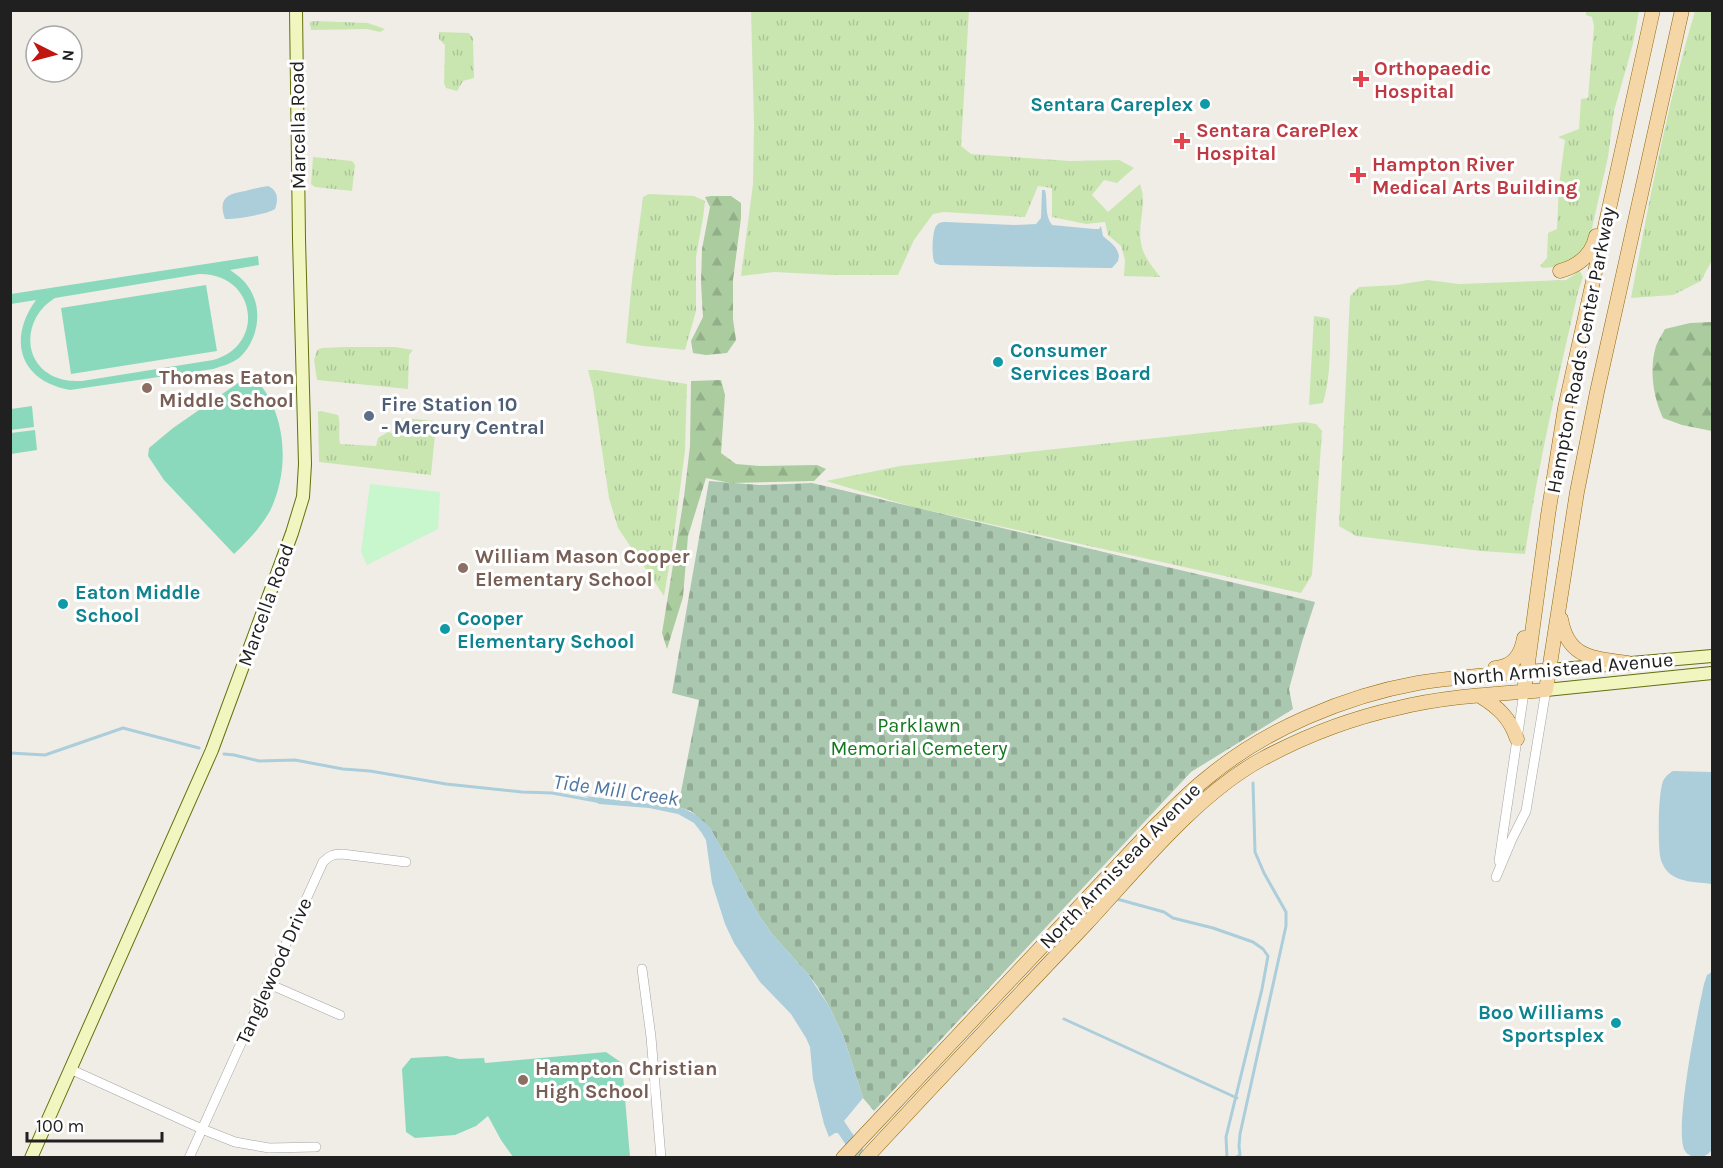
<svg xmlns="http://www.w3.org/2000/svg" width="1723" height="1168" font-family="Karla,sans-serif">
<defs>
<pattern id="grass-tufts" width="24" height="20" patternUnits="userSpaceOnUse" patternTransform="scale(1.5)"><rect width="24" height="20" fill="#c9e6b1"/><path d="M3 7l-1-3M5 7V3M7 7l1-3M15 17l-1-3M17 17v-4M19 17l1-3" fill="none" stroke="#acc598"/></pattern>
<pattern id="forest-firs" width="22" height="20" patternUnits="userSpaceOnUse" patternTransform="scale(1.5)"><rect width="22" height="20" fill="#abcc9f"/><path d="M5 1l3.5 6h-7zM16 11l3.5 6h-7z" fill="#93af89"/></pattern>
<pattern id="cemetery-stones" width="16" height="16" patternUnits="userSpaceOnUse" patternTransform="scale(1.5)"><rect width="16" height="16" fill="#aac7af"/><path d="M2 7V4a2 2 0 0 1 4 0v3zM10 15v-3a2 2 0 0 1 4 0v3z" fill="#92ab96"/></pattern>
</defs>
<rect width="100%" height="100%" fill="#f0ede7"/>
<path fill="url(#grass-tufts)" d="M969,10L961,146L971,154L1070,161L1119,160L1134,168L1117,183L1104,180L1092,195L1108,212L1140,184C1148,205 1137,223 1141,243C1143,256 1152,266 1160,277L1124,276L1125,260L1121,246L1108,235L1105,222L1086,224L1052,217V188L1038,186L1025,217L944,212L933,214L914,240L898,275H832L774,272L741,276L753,184L754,124L751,11Z
M1586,11H1639L1633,44L1614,111L1608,157L1588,246L1573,260L1555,267L1543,268L1540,266L1547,258L1548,233L1557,229L1559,185L1565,140L1558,137L1579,129L1581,99L1588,98L1594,26L1592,17L1586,15Z
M1695,11H1712V260L1701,281L1673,295L1631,298C1649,202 1667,105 1695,11Z
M315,21L368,23L385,29L380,32L367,29L311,30L310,22Z
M439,32L469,33L473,38L474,78L463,81L457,91L446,88L444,83L445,45L439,39Z
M313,157L352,161L355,165L352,191L315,187L311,184Z
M649,194L694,196L705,201L703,218L696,257V311L685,350L643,346L626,343L632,280L643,197Z
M1580,271L1583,277L1578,292C1558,379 1538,465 1525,554L1481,551L1356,536L1339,526L1350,296L1359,287L1396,285L1428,280L1459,284L1566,280Z
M1314,316L1328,318L1330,320C1330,347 1331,377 1323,403L1309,405Z
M345,347H395L413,350L409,355L408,389L317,380L314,360L317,350L322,348Z
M588,370H597L687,384L685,451L672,550L664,596L618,528L609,498L593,389Z
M321,411L338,415C341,424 338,435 340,444L376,446L378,438L388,432L395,434L398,423L404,418L434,421L436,424L431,475L319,462L318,412Z
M1304,422L1316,424L1322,431L1312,575L1301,593L913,507L826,481L900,466Z"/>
<path fill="url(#forest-firs)" d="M711,196H731L741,203V218L733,280V319L736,340L727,353L706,355L693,353L691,341L703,317L701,283L702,249L710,207L705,197Z
M1712,322V431L1682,425L1663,418C1653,397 1649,369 1656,346C1658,340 1662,335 1665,329L1690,323Z
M721,380L725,395L721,453L736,464L760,466L817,465L826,469L814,481L730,483L706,478L688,536L683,597L667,649L662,633L684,497L690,446L691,381Z"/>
<path fill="url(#cemetery-stones)" d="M709,481L759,485L812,483L1315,602L1302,642L1289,689L1293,709L1191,772L874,1111L863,1098L844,1038L830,1008L817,986L808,974L772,934L758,914L710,828L691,811L678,807L699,700L672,693Z"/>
<path fill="#c8f6cd" d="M370,484L440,492L438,529L367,565L361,552Z"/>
<path fill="#8bd9bd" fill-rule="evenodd" d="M258,256L259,265L230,270C236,274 243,279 247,285C264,307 259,340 239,358C231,364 222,366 213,369L70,390C20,381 7,340 36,300L11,304V294ZM199,274C257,273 266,346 213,360L82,381C74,381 65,381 58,378C20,364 23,317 55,298Z
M206,285L217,351L71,374L61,308Z
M251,374C287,409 291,468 270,511C261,527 248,541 234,554L164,480L148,456L149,448L173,428Z
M32,406L34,427L11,430V409Z
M35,430L37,450L11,454V433Z
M606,1052L622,1063L630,1157H513L501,1140L488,1116L476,1126L455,1135L415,1138L406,1132L402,1069L411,1058L447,1056L459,1059L484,1058L485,1063Z"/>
<path fill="#abceda" d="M268,186C279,191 278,200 275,209C269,214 233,220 225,219C218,199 226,194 245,191C253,189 260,187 268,186Z
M1042,190H1045C1048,201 1044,215 1052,225L1094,229H1099L1101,226L1103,236C1111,243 1117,246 1119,256L1118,261L1112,268H1105L940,265C938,264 936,264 935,263C931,259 932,228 937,225C939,222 943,222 946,222L1014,225L1036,224L1041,218Z
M1673,771L1712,772V884C1698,882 1679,883 1668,872C1664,868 1661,862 1660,856C1658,840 1658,795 1663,781C1666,776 1668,774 1673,771Z
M585,796L678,807C692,811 700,817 710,828L758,914L772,934L808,974L830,1008L844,1038L863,1098L844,1121L868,1157H854L838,1133H835L829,1137L824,1124L813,1079L810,1047L806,1038L791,1014L760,982L734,943L725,924L712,883L706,840L701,832L694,823L678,814L649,808L599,804Z
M1712,972C1714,984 1712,999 1712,1012C1712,1046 1711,1079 1711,1113C1711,1124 1716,1138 1712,1149C1710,1153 1706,1156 1701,1157C1696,1158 1688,1156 1685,1151C1673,1132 1698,1011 1704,984L1707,975Z"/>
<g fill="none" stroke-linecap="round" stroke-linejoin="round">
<path stroke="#abceda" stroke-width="3" d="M10,753L45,755L123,728L199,748
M224,754L234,755L259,761L295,760L343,769L370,771L446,784L522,792L552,793L596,801
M1117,899L1164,912L1173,918L1213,928L1253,942L1263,949L1268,956L1262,989L1226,1137L1227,1158
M1064,1019L1237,1098
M1235,1158L1240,1155L1239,1146L1240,1134L1286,926V912L1264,873L1255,852L1253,783"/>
<defs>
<path id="street" d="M1499,861L1524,692
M1496,877L1512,839L1526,811L1546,690
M642,969L651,1037L661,1158
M269,984L340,1015
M70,1069L202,1129L235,1142L269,1148L316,1147
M189,1158L323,862C329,856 333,854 342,854L406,862"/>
<path id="secondary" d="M1550,670L1712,656
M1546,690L1712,673
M31,1158L212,750L292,533L303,497L305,464L299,239L296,10"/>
<path id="primary" d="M1560,271C1578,266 1592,255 1596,236
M1561,619C1568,659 1594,658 1628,663
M1495,668C1513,667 1521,655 1524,638
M1524,692L1548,515L1565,408L1653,10
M1480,696C1498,707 1510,718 1517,739
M843,1158L1156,825C1173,809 1189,792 1207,778C1264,730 1345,696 1418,683C1462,676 1506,674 1550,670
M866,1158C939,1079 1013,1001 1087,923C1138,868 1196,795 1262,759C1303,737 1352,718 1398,708C1446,696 1497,694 1546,690L1577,492L1597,392L1682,10"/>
</defs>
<use href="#street" stroke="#a4a4a4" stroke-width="10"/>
<use href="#secondary" stroke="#63710d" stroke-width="14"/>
<use href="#primary" stroke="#91690b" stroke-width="15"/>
<use href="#street" stroke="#fff" stroke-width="9"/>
<use href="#secondary" stroke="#f1f5c0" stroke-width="12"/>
<use href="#primary" stroke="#f5d6a7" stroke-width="14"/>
</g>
<g fill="#e0444e" stroke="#fff" stroke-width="2">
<path d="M1358 70h6v6h6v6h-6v6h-6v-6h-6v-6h6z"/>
<path d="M1179 132h6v6h6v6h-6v6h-6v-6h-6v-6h6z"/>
<path d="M1355 166h6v6h6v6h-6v6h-6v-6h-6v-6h6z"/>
</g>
<g fill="#0f9aa8" stroke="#fff" stroke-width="2">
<circle cx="1205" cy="104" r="6"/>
<circle cx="998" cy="362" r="6"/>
<circle cx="63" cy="604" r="6"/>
<circle cx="445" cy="629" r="6"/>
<circle cx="1616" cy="1023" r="6"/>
</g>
<g fill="#8d6e63" stroke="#fff" stroke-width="2">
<circle cx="147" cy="388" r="6"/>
<circle cx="463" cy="568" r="6"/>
<circle cx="523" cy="1080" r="6"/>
</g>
<circle fill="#5c6f8a" stroke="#fff" stroke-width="2" cx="369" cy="416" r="6"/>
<g text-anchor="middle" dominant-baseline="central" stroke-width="6" stroke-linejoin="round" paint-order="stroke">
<g font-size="20" font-weight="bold" fill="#be3a42" stroke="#fff" text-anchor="start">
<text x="1374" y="68">Orthopaedic<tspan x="1374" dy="23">Hospital</tspan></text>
<text x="1196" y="130">Sentara CarePlex<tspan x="1196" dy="23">Hospital</tspan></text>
<text x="1372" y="164">Hampton River<tspan x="1372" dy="23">Medical Arts Building</tspan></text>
</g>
<g font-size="20" font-weight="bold" fill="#0d838f" stroke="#fff" text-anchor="start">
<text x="1193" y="104" text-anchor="end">Sentara Careplex</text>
<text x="1010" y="350">Consumer<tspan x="1010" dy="23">Services Board</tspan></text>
<text x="75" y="592">Eaton Middle<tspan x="75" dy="23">School</tspan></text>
<text x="457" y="618">Cooper<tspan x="457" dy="23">Elementary School</tspan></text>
<text x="1604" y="1012" text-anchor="end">Boo Williams<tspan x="1604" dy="23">Sportsplex</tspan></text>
</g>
<g font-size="20" fill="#202020" stroke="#fff">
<text transform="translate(298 125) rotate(-91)">Marcella Road</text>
<text transform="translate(1581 350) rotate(-79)">Hampton Roads Center Parkway</text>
<text transform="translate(266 605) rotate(-70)">Marcella Road</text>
<text transform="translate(1563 669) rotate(-5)">North Armistead Avenue</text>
<text transform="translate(1120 866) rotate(-46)">North Armistead Avenue</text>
<text transform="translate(274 971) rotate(-66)">Tanglewood Drive</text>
</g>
<g font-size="20" font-weight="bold" fill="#785e54" stroke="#fff" text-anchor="start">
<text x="159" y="377">Thomas Eaton<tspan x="159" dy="23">Middle School</tspan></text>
<text x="475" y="556">William Mason Cooper<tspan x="475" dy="23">Elementary School</tspan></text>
<text x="535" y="1068">Hampton Christian<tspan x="535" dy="23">High School</tspan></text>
</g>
<g font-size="20" font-weight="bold" fill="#4e5e75" stroke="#fff" text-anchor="start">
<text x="381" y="404">Fire Station 10<tspan x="381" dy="23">- Mercury Central</tspan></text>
</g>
<g font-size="20" fill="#147820" stroke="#fff">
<text x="919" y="725">Parklawn<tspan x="919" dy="23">Memorial Cemetery</tspan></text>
</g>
<g font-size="21" font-style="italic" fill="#5076a1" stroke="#fff">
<text transform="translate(616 790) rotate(8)">Tide Mill Creek</text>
</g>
</g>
<rect width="1723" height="1168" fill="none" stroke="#202020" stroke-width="24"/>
<g transform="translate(54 54) rotate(96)"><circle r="28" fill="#ffffff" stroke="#a6a6a6" stroke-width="1.5"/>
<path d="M0-4.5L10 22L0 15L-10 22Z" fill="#c1150f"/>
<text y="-9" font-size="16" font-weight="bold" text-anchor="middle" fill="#202020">N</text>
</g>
<path d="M27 1132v9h135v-9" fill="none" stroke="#202020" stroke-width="3"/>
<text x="36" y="1132" font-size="18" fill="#202020" stroke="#ffffff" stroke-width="4.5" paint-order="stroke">100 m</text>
</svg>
